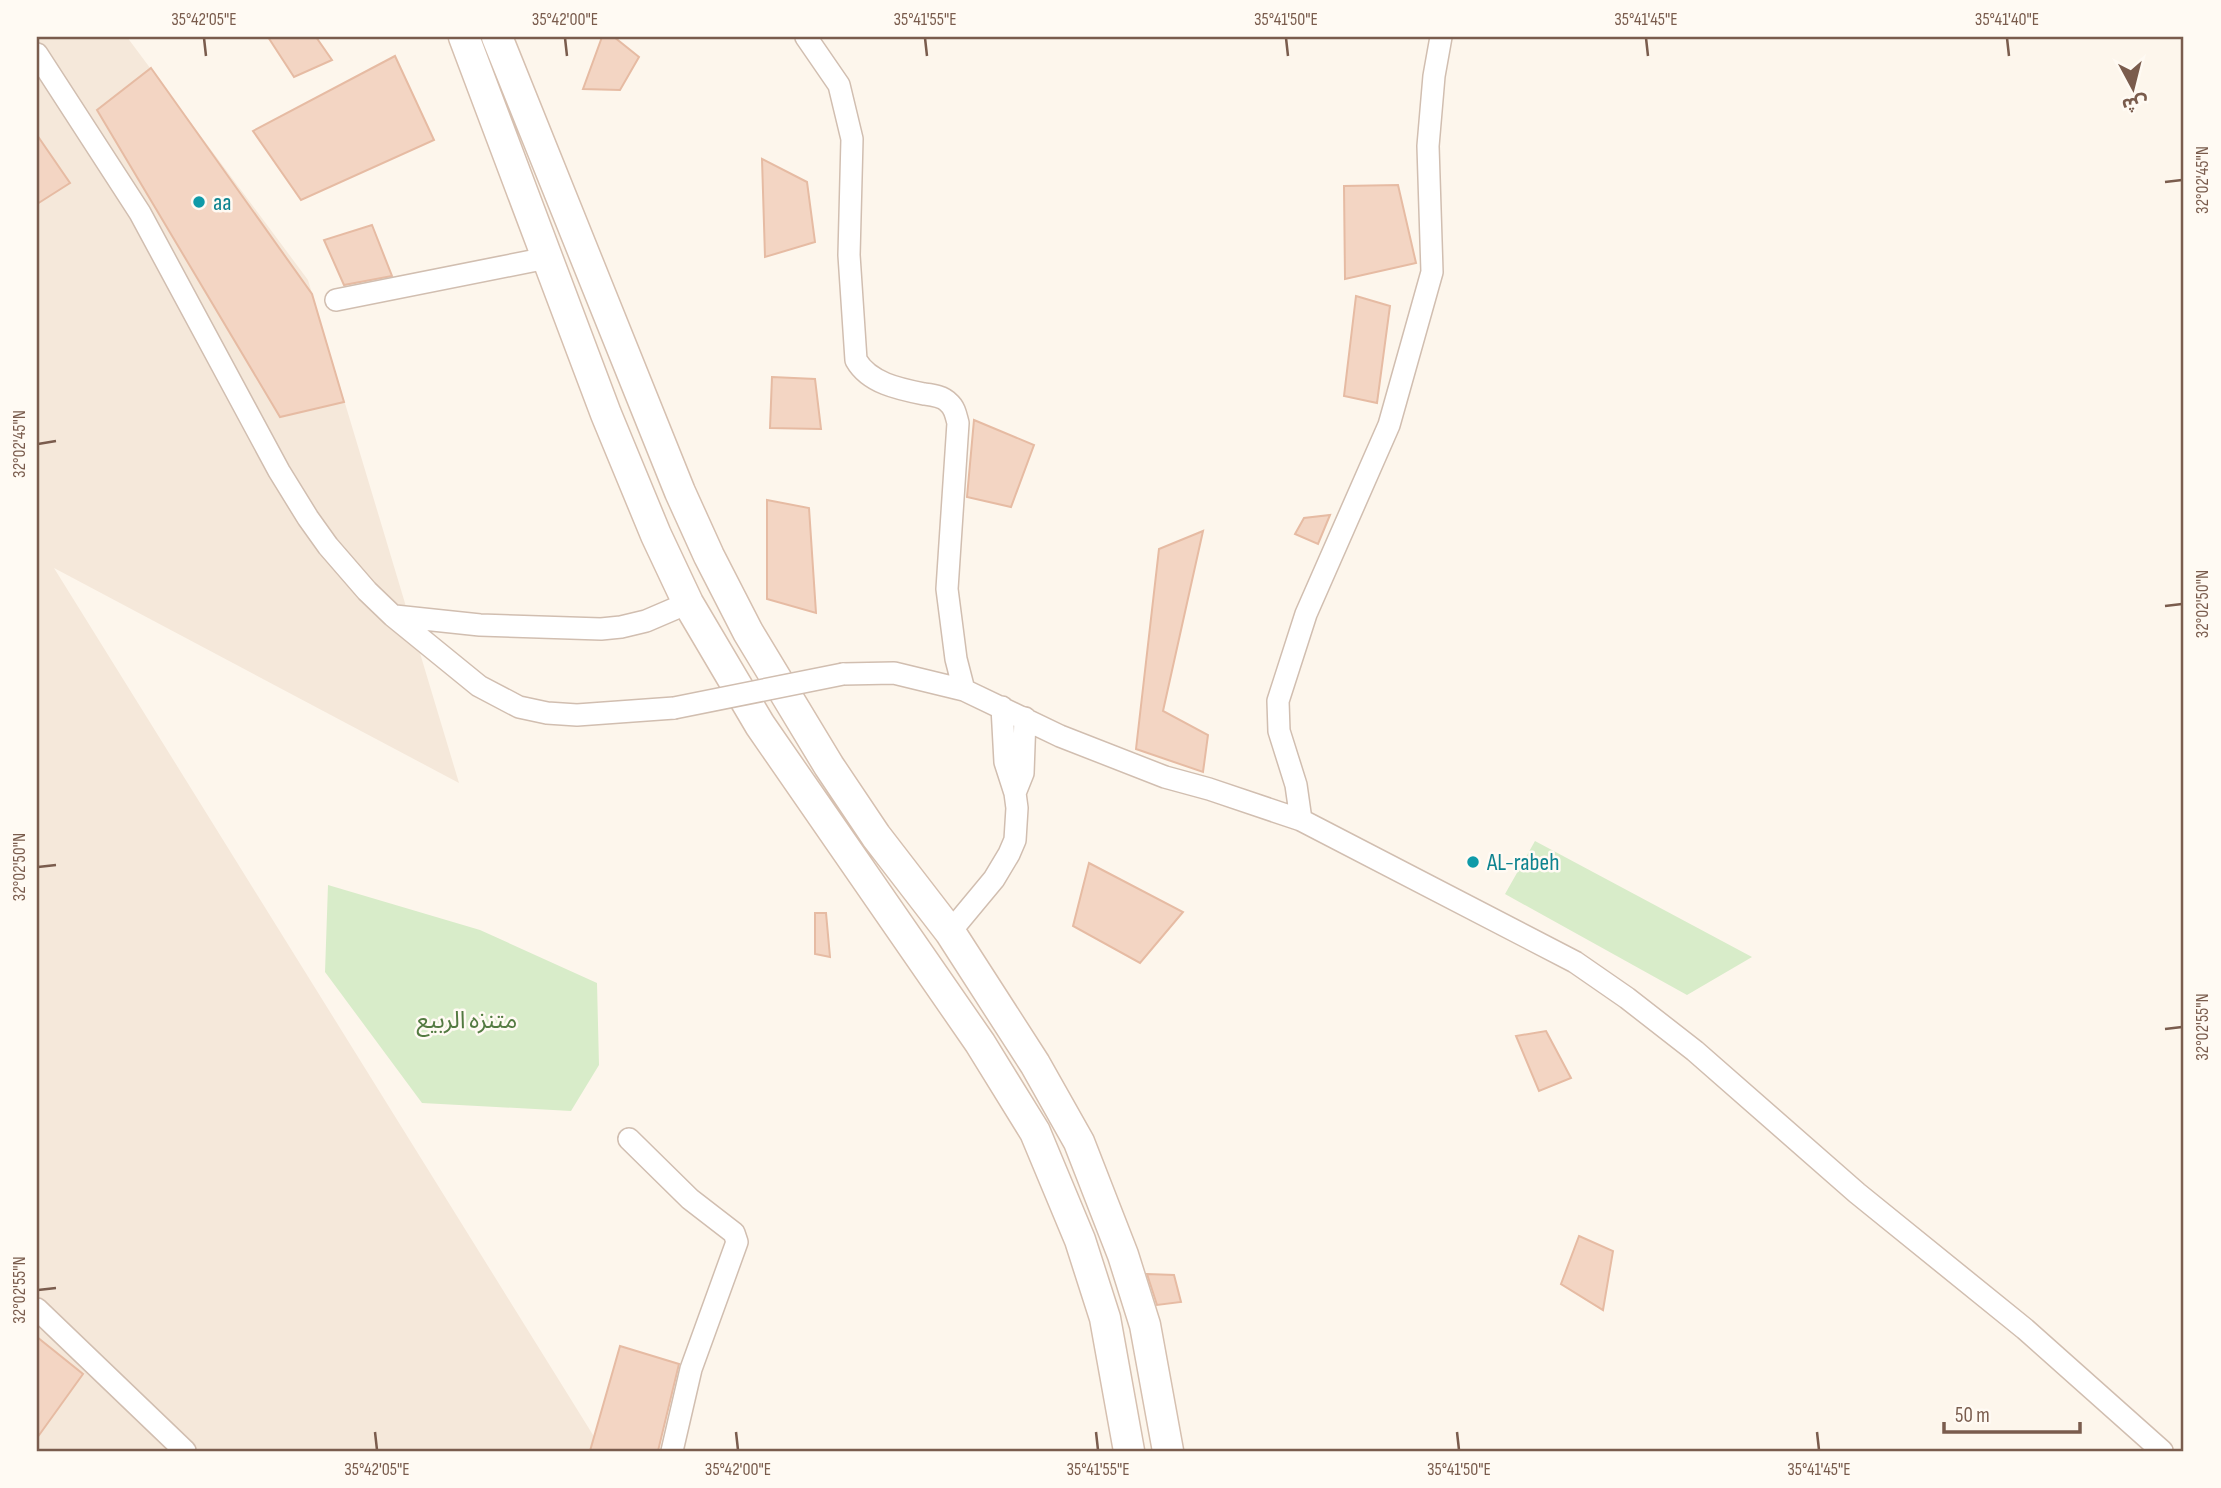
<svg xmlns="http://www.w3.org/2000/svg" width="2221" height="1488" font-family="'Sofia Sans Condensed','Noto Sans Arabic',sans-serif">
<rect width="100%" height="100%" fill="#fdf6ec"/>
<path fill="#f5e8da" d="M37,37H127L308,280L459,783L54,568L603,1451H37Z"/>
<path fill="#d8ecc9" d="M1535,841L1752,957L1687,995L1505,894Z
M328,885L480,930L597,983L599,1065L571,1111L422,1103L325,972Z"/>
<path fill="#f3d5c3" stroke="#e6bba3" stroke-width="2" d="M268,37H316L332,60L294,77Z
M602,37H614L639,57L620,90L583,89Z
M395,56L434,140L301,200L253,131Z
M151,68L312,294L344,402L280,417L97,110Z
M37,135L70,183L37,204Z
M762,159L807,182L815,242L765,257Z
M1398,185L1416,263L1345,279L1344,186Z
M372,225L392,276L344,285L324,240Z
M1356,296L1390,306L1377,403L1344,396Z
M772,377L815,379L821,429L770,428Z
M974,420L1034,445L1011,507L967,497Z
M767,500L809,508L816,613L767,599Z
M1330,515L1318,544L1295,534L1304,518Z
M1203,531L1163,711L1208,735L1203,772L1136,749L1159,549Z
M1089,863L1183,912L1140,963L1073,926Z
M815,913H826L830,957L815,954Z
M1546,1031L1571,1078L1539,1091L1516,1036Z
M1579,1236L1613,1251L1603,1310L1561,1284Z
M1147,1274L1174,1275L1181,1302L1157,1305Z
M37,1337L83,1374L37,1438Z
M620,1346L679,1364L658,1451H590Z"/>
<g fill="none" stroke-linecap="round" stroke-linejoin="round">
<defs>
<path id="street" d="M806,37L839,85L852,139L849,255L856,360C869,383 899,389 924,394C932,395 943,396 949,403C955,408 956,416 958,423L947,589L956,659L964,690
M37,54L140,213L279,471L308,518L328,546L367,591L393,616L479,686L519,707L547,713L577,715L674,708
M336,300L547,258
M395,616L480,625L601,629L621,627L646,621L688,603
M843,674L894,673L964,690L1060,736L1165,777L1209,789L1301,820L1575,962L1627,998L1695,1051L1857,1193L2025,1329L2162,1451
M1015,793L1023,773L1025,718
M1301,820L1296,785L1279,731L1278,701L1306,614L1389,425L1432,272L1428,146L1434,76L1441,37
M950,932L994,879L1009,854L1015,840L1017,808L1015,793L1005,762L1002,707
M629,1139L690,1199L734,1233L737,1242L691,1369L672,1451
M37,1309L185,1451"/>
<path id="secondary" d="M464,37L606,414L656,535L688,603L760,725L980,1043L1035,1132L1080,1240L1105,1318L1129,1451
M497,37L680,492L709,556L748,632L829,766L876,836L950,932L1035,1064L1079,1142L1123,1255L1145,1325L1168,1451"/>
</defs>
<use href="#street" stroke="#d1beb0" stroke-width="24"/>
<use href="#secondary" stroke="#d6c0b0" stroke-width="33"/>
<use href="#street" stroke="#fff" stroke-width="21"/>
<use href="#secondary" stroke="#fff" stroke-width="30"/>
<defs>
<path id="street-bridge" d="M674,708L843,674"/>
</defs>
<use href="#street-bridge" stroke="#d1beb0" stroke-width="24" stroke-linecap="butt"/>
<use href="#street-bridge" stroke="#fff" stroke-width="21"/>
</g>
<path fill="none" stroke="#7a5c4d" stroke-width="2.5" d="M204,38L206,56M565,38L567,56M925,38L927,56M1286,38L1288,56M1646,38L1648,56M2007,38L2009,56M2165,182L2182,180M38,444L56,441M2165,606L2182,604M38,867L56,865M2165,1029L2182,1027M38,1290L56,1288M375,1432L377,1450M736,1432L738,1450M1096,1432L1098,1450M1457,1432L1459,1450M1817,1432L1819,1450"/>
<g fill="#0f9aa8" stroke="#fffaf3" stroke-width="2.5">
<circle cx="199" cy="202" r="7"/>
<circle cx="1473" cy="862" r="7"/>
</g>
<g text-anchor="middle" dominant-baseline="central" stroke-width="5" stroke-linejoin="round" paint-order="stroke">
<g font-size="24" fill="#0d838f" stroke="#fffaf3" text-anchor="start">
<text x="213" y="202">aa</text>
<text x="1487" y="862">AL-rabeh</text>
</g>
<g font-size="24" fill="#537a41" stroke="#fffaf3">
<text x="467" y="1020">متنزه الربيع</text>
</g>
</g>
<rect width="2221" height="1488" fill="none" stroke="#fffaf3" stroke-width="77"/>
<g transform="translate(2133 88) rotate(173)" stroke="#fffaf3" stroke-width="5" paint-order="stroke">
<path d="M0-5L12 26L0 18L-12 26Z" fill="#7a5c4d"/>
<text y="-10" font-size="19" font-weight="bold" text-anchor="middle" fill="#7a5c4d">ش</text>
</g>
<path d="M1944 1422v10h136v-10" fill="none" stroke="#7a5c4d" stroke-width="3.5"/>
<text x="1955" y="1422" font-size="21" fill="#7a5c4d" stroke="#fffaf3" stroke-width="5" paint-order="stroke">50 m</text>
<rect x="38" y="38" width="2144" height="1412" fill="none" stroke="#7a5c4d" stroke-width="2.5"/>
<g font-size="18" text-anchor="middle" fill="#7a5c4d">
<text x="204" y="25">35°42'05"E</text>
<text x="565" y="25">35°42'00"E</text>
<text x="925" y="25">35°41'55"E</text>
<text x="1286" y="25">35°41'50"E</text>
<text x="1646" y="25">35°41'45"E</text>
<text x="2007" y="25">35°41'40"E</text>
<text transform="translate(2202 180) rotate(-90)" y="6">32°02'45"N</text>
<text transform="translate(19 444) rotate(-90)" y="6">32°02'45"N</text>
<text transform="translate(2202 604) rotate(-90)" y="6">32°02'50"N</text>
<text transform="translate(19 867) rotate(-90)" y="6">32°02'50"N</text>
<text transform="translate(2202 1027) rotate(-90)" y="6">32°02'55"N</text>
<text transform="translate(19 1290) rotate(-90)" y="6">32°02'55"N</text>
<text x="377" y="1475">35°42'05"E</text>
<text x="738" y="1475">35°42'00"E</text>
<text x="1098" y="1475">35°41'55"E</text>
<text x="1459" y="1475">35°41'50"E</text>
<text x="1819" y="1475">35°41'45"E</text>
</g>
</svg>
